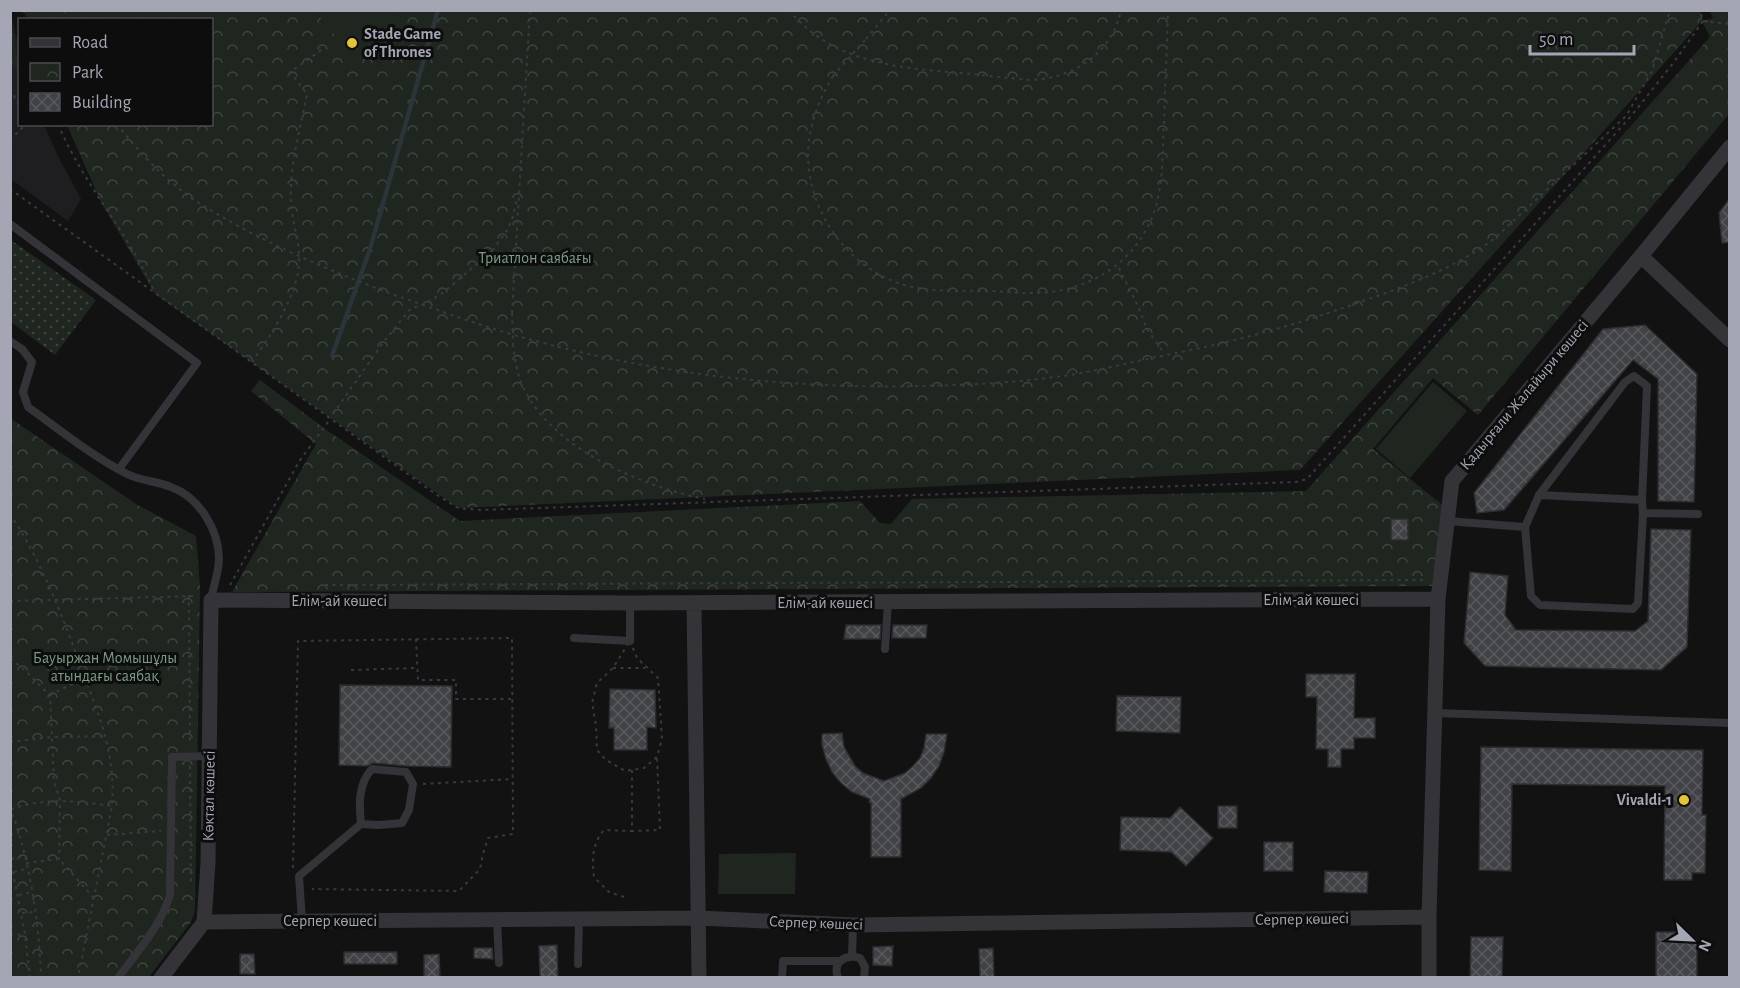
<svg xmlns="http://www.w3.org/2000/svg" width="1740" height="988" font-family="'Alegreya Sans',sans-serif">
<defs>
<pattern id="grass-dots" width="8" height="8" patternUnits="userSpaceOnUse" patternTransform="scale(1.5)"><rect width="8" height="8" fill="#1f2620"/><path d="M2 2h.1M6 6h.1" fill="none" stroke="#3d433e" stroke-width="1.8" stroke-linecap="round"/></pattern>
<pattern id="park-crowns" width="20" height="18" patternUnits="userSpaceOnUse" patternTransform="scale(1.5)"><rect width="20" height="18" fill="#1f2620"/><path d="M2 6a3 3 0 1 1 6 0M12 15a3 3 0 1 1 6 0" fill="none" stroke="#3d433e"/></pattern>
<pattern id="building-cross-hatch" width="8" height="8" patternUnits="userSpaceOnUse" patternTransform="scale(1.5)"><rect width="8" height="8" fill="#414246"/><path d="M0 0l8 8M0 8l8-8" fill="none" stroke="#595a5e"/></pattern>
</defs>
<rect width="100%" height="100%" fill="#121213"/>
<path fill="#1e1e20" d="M10,11L19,48L20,124L44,125L59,158L81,199L68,221L11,179Z"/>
<path fill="url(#grass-dots)" d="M11,240L96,300L55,355L11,322Z"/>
<path fill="url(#park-crowns)" d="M1700,10L1703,21L1713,18L1710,11H1729V114L1478,415L1433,378L1373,449L1445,507L1434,586L232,592L316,444L251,391L260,380L328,431L460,521L860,501L880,523L891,524L912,499L1306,491L1710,37L1702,21L1300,470L458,508L155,294L101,202L67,125L212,124V20H26L25,11Z
M10,24H11L19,69L11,63Z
M10,418L136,504L196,536L200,587L195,911L191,922L149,977H11Z"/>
<path fill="#1f2620" d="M315,11H403L350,54Z
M1433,382L1467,411L1410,478L1376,449Z
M796,853L795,894H718L719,854Z"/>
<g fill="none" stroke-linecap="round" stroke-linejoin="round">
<path stroke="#2c333b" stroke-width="4.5" d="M332,356L370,249L438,10"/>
</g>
<path fill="url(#building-cross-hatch)" stroke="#2d2c2f" stroke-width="1.5" d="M1730,198V242L1722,243L1719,213Z
M1645,325L1697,374L1694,502L1658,501V379L1633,360L1504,510L1477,513L1474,493L1603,329Z
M1391,519H1408V540H1391Z
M1651,529L1691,530L1687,647L1661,670L1485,666L1464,643L1470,572L1508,576L1505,615L1516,630L1635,631L1648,621Z
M846,625H881L880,639H844Z
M893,625H927L926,638H892Z
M1306,674H1355L1354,718H1375V738H1354V749H1341V767H1328V749H1316L1317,697H1306Z
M340,685L452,686L451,767L407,766L373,763L367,766L339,765Z
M610,689L655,690L656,728L647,727V750H614V728H609Z
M1117,696L1181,697L1180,733L1116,731Z
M842,733L844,747L855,766L863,773L884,781L905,773L913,766L920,758L924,748L926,734H947L944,752L939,766L931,778L921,788L901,799V857H871V803L869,802L870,799L852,792L841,783L832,772L826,759L822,745V734Z
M1481,747L1703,750L1702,815H1706L1705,873H1692V880H1664L1665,786L1512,784L1511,871L1479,870Z
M1218,806H1237V828H1218Z
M1180,807L1213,838L1186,866L1171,852L1120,850L1121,817L1170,818Z
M1264,842H1293V871H1264Z
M1325,871L1368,872L1367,893L1324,892Z
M1656,932H1685V940H1697V978H1656Z
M1471,937H1503L1502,978H1470Z
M557,945L558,978H540L539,946Z
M893,946L892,966L873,965V947Z
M474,948H492L493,959L474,958Z
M993,948L994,978H980L979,949Z
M344,952H397V964H344Z
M240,954H254L255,974H240Z
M439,954L440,978H424V955Z"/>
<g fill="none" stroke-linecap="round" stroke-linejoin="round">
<path stroke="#393a3f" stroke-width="2" stroke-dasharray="3 4.5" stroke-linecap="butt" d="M24,10L25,20
M64,10L67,20
M789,10C832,63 899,68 961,73C984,75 1007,78 1030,80C1072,79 1112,54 1121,10
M1703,21L1730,24
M866,39L890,10
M833,76C819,99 809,125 808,152C807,209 845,264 898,283C926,293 958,290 987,291C1001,291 1015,293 1028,293C1080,294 1128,270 1150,222C1164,193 1162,156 1164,124C1165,86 1167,48 1168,10
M10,89L20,107
M58,124C83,184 128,232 154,291
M117,124C138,151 162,177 190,197C246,235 325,269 389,293C438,310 486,328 536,341C662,375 792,389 923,386C967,385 1011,383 1055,377C1089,373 1123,364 1156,357C1214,346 1272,332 1328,313C1383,294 1448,274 1495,238L1626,116L1652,71L1670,10
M10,140L26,124
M10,189L437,495L458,508L481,510L1296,482L1307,479L1632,115L1674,62L1703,21L1700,10
M1119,268L1138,306L1147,329L1163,352
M512,313L530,10
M513,344C515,360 517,375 524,389C554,450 642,486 705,499
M252,362C272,333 302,290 299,254C298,237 292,220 291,204C289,167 300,130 307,94L290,72L323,49
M333,414L382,344L411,308L423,305L444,292L492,251L508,229L513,216L517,198
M10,514C41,560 61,613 80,664C98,714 116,751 112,806L78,978
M230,585L300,460L331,418
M325,585L1426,580
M189,595L190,745
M10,601L196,596
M416,639L418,680H456V699H513
M630,641L637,658L658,678L662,739L657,757L644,768L625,771L606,760L597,750L596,725L592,703L597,683L613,668Z
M10,659C26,669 36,683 50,695L54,782L60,800L59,859
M613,668H645
M351,670L417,668
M50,695L70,685L85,680
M10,742L52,737L106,736
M190,766L191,883
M632,770V831L660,830L657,757
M423,784L513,779
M10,807C30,860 39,921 41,978
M11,809C49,797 74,801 112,806
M10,835L19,833
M107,835L161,831
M10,857L25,935L30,978
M11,859L24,856
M26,863L59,859L93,897
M293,868L298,641L512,638L513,834L488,838L483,854L480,869L459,891L312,889
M14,872L27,869
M19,895L31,892
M624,897L609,892L594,877C592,859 592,844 604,830L632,831
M22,913L34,912
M10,934L25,935"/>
<path stroke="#333338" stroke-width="8" d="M10,224L197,363L119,469
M10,341L22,349L32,362L23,392L28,407C60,430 92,456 127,474C141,481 157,481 171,487C199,497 219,530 219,559C219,572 213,587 211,600
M1539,495L1642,500L1643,513L1638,603L1633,609L1540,605L1531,596L1525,527Z
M1539,495L1625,382L1634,376L1647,386L1642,500
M1643,513L1698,514
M1447,521L1525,527
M574,638L630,641V603
M885,649L888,602
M1435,713L1730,723
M497,920L499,963
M302,921L299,876L361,824L379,825L402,823L409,810L413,784L406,772L372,769C358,784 359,804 361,824
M852,956L853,925
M578,964L579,919
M118,978C137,952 161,926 170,895L172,757L209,756
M782,978L783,961H839
M838,978C832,961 846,954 860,958L865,967L864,978"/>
<path stroke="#333338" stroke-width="15" d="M1641,256L1730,340
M694,603L699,978
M204,922L699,918L853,925L1429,917
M161,978L204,922L208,863L211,600L630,603L1438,599
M1429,978V917L1438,599L1452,481L1641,256L1730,147"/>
<path stroke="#393a3f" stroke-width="2" stroke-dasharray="3 4.5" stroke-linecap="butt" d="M833,76L866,39
M512,313L513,344"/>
</g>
<g fill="#e5c438" stroke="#0d0d0e" stroke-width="2">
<circle cx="352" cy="43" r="6"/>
<circle cx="1684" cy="800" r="6"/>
</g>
<g text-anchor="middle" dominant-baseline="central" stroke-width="6" stroke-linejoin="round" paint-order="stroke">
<g font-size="16" font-weight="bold" fill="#a4a7b3" stroke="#0d0d0e" text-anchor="start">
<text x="364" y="34">Stade Game<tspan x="364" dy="18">of Thrones</tspan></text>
<text x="1672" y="800" text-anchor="end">Vivaldi-1</text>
</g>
<g font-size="16" fill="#7c9d83" stroke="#0d0d0e">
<text x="535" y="258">Триатлон саябағы</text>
<text x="105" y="658">Бауыржан Момышұлы<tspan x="105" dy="18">атындағы саябақ</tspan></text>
</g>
<g font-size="16" fill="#a4a7b3" stroke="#0d0d0e">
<text transform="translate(1524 395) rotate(-50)">Қадырғали Жалайыри көшесі</text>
<text x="1311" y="600">Елім-ай көшесі</text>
<text x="339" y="601">Елім-ай көшесі</text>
<text x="825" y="603">Елім-ай көшесі</text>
<text transform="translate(209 796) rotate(-89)">Көктал көшесі</text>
<text transform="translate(1302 919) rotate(-1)">Серпер көшесі</text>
<text x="330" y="921">Серпер көшесі</text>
<text transform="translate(816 923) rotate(2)">Серпер көшесі</text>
</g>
</g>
<rect width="1740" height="988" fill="none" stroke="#a4a7b3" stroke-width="24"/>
<rect x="18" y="18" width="195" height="108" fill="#0d0d0e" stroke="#494b50" stroke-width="1.5"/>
<rect x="30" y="38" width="30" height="9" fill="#333338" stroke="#494b50" stroke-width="1.5"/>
<text x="72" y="48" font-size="18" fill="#a4a7b3">Road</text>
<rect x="30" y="63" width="30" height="18" fill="url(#park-crowns)" stroke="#494b50" stroke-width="1.5"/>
<text x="72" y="78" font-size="18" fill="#a4a7b3">Park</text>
<rect x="30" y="93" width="30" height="18" fill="url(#building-cross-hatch)" stroke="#494b50" stroke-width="1.5"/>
<text x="72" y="108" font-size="18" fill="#a4a7b3">Building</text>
<g transform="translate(1692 940) rotate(114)" stroke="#0d0d0e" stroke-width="4.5" paint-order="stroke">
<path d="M0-4.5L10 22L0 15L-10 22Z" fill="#a4a7b3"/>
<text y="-9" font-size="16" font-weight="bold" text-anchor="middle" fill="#a4a7b3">N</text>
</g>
<path d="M1530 45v9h104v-9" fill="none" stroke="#a4a7b3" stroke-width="3"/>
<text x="1539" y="45" font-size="18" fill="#a4a7b3" stroke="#0d0d0e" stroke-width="4.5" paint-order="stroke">50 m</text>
</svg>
